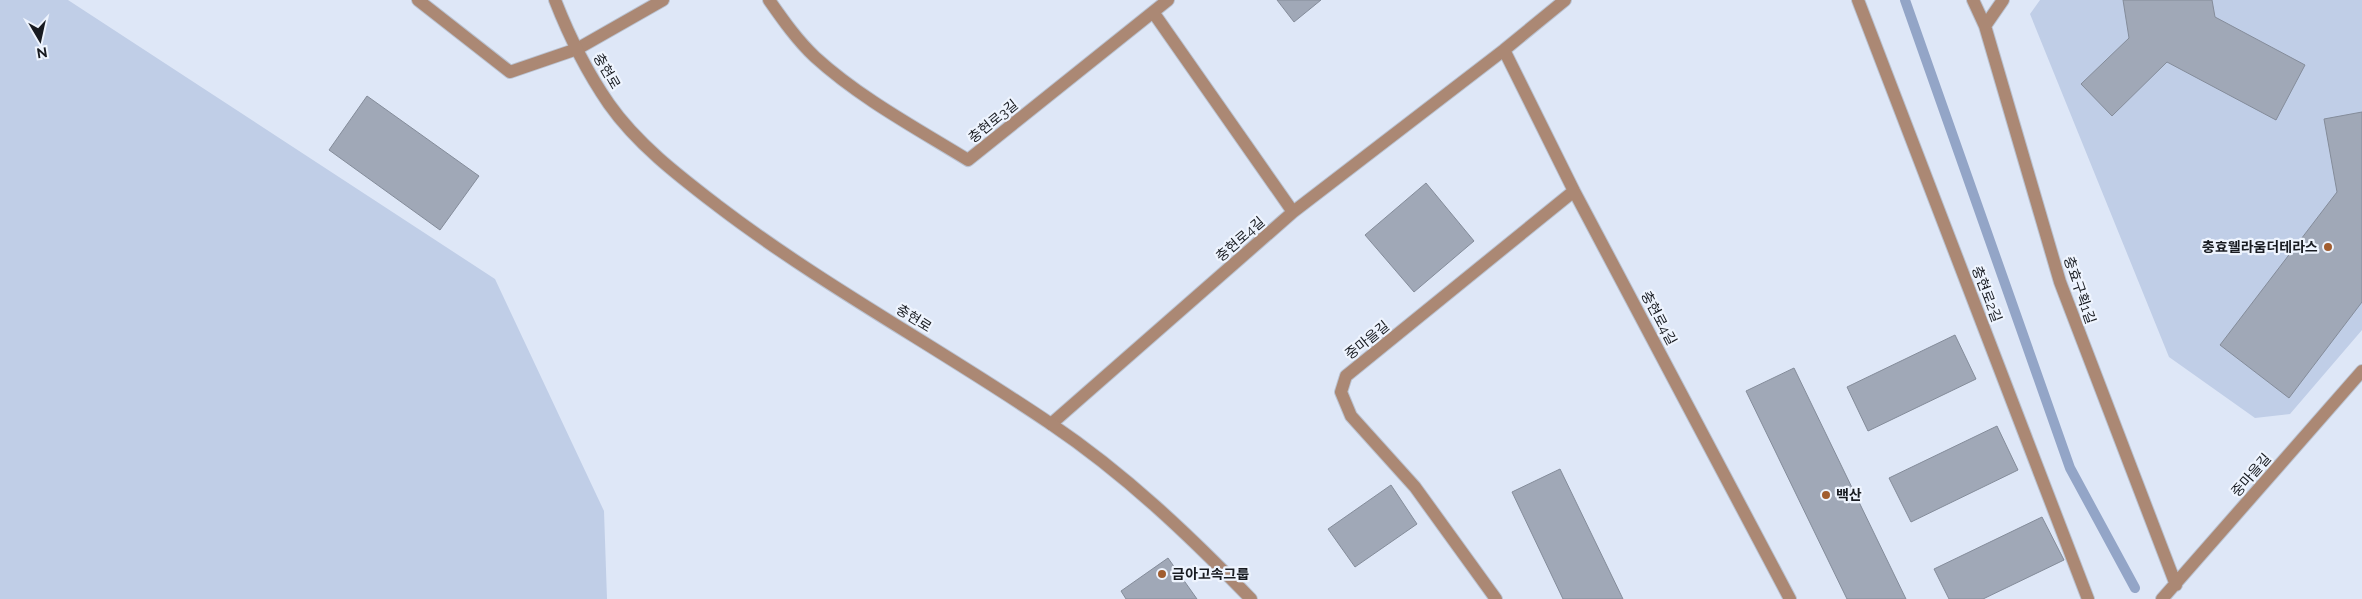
<svg xmlns="http://www.w3.org/2000/svg" width="2362" height="599" font-family="Raleway,'Noto Sans KR',sans-serif">
<rect width="100%" height="100%" fill="#dee7f7"/>
<path fill="#c0cee7" d="M0,0H68L495,279L604,511L607,599H0Z
M2040,0H2362V330L2290,414L2255,418L2169,357L2030,14Z"/>
<g fill="none" stroke-linecap="round" stroke-linejoin="round">
<path stroke="#93a5c7" stroke-width="10" d="M1905,0L2070,468L2135,588"/>
</g>
<path fill="#a0a8b7" stroke="#848c9a" d="M1277,0H1321L1294,22Z
M2123,0H2212L2215,17L2305,65L2276,120L2167,62L2112,116L2081,84L2129,38Z
M367,96L479,176L440,230L329,150Z
M2362,112V302L2289,398L2220,345L2337,192L2324,119Z
M1426,183L1474,241L1414,292L1365,235Z
M1955,335L1976,379L1868,431L1847,387Z
M1794,368L1906,599H1847L1746,391Z
M1997,426L2018,470L1911,522L1889,478Z
M1560,469L1623,599H1563L1512,492Z
M1391,485L1417,524L1355,567L1328,529Z
M2042,517L2064,560L1983,599H1949L1934,569Z
M1168,558L1197,599H1126L1121,591Z"/>
<g fill="none" stroke-linecap="round" stroke-linejoin="round">
<defs>
<path id="minor" d="M418,0L510,72L577,49L663,0
M769,0C783,20 797,40 815,57C860,98 916,128 968,160L1168,0
M1858,0L2088,599
M1973,0L1985,26L2060,282L2176,585
M1153,12L1293,212
M1985,26L2003,0
M1504,50L1574,191L1790,599
M1051,424L1293,212L1504,50L1565,0
M1496,599L1415,487L1351,416L1341,392L1346,376L1574,191
M2162,599L2362,371"/>
<path id="tertiary" d="M555,0C569,36 587,72 609,104C637,144 679,176 718,206C823,286 941,349 1051,424C1125,474 1189,535 1251,599"/>
</defs>
<use href="#minor" stroke="#bac2d0" stroke-width="14"/>
<use href="#tertiary" stroke="#bac2d0" stroke-width="14"/>
<use href="#minor" stroke="#ab8874" stroke-width="12"/>
<use href="#tertiary" stroke="#ab8874" stroke-width="12"/>
</g>
<g fill="#a15d2f" stroke="#eef4fe" stroke-width="2">
<circle cx="2328" cy="247" r="5"/>
<circle cx="1826" cy="495" r="5"/>
<circle cx="1162" cy="574" r="5"/>
</g>
<g text-anchor="middle" dominant-baseline="central" stroke-width="4.5" stroke-linejoin="round" paint-order="stroke">
<g font-size="14" fill="#181b21" stroke="#eef4fe">
<text transform="translate(607 71) rotate(60)">충현로</text>
<text transform="translate(993 121) rotate(-39)">충현로3길</text>
<text transform="translate(1240 239) rotate(-41)">충현로4길</text>
<text transform="translate(2080 290) rotate(71)">충효구획1길</text>
<text transform="translate(1987 294) rotate(69)">충현로2길</text>
<text transform="translate(914 318) rotate(32)">충현로</text>
<text transform="translate(1659 318) rotate(62)">충현로4길</text>
<text transform="translate(1367 340) rotate(-39)">중마을길</text>
<text transform="translate(2251 475) rotate(-49)">중마을길</text>
</g>
<g font-size="14" font-weight="bold" fill="#181b21" stroke="#eef4fe" text-anchor="start">
<text x="2318" y="247" text-anchor="end">충효웰라움더테라스</text>
<text x="1836" y="495">백산</text>
<text x="1172" y="574">금아고속그룹</text>
</g>
</g>
<g transform="translate(40 40) rotate(171)" stroke="#eef4fe" stroke-width="4" paint-order="stroke">
<path d="M0-4L9 19L0 12L-9 19Z" fill="#181b21"/>
<text y="-8" font-size="14" font-weight="bold" text-anchor="middle" fill="#181b21">N</text>
</g>
</svg>
